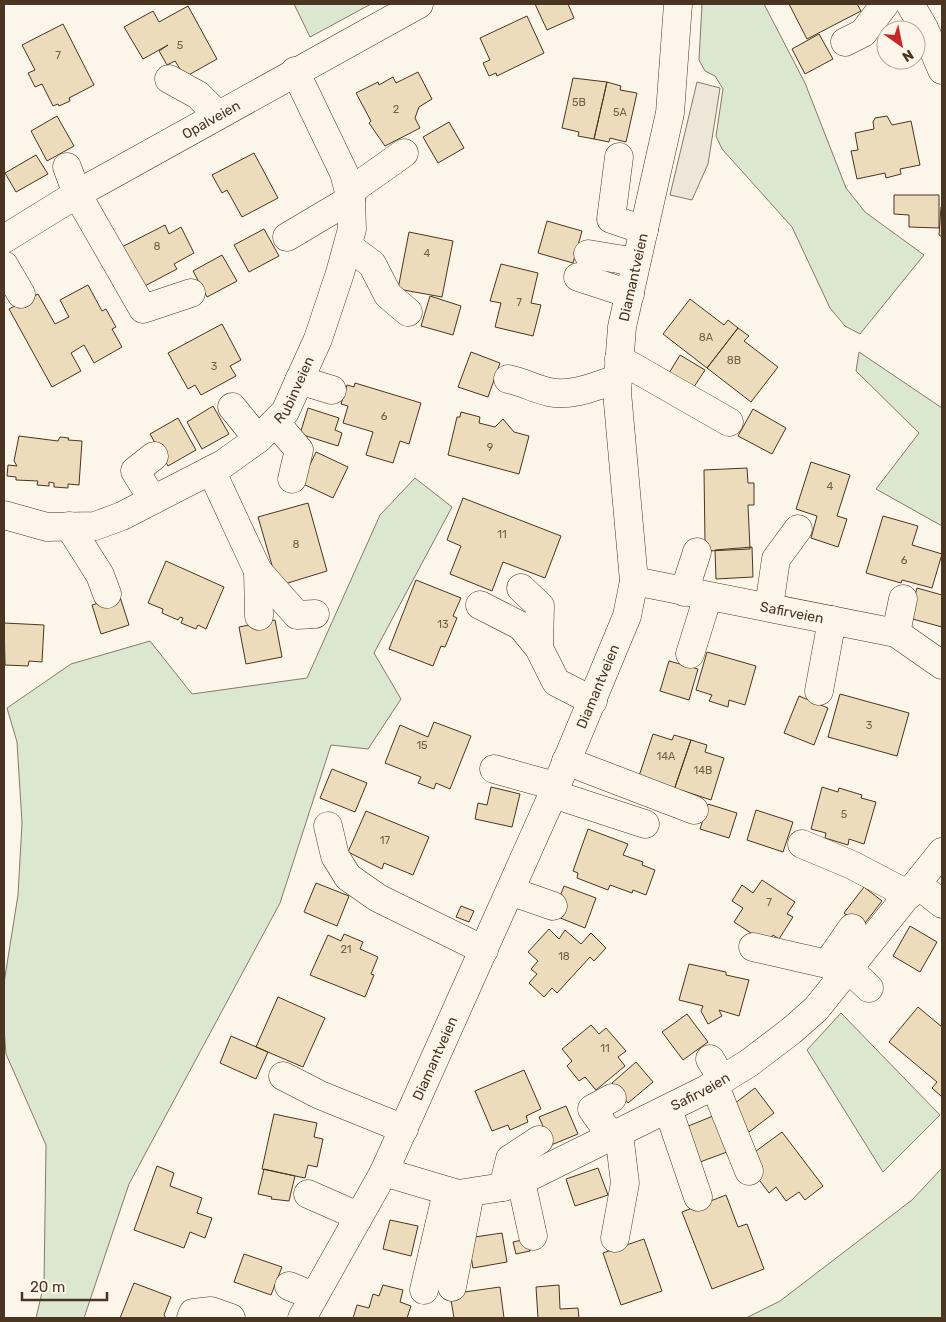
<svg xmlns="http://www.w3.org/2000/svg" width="946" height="1322" font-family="Rubik,sans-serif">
<rect width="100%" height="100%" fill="#fbf6e9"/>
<path fill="#dce7d0" stroke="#887966" d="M294,4H293H371L310,37Z
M702,4H764L805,83L846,188L865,212L924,255L860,334L845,326L830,308L792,227L722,149L716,136L723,89L715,76L705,71L699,60Z
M859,352L942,408V526L876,489L919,433L856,371Z
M415,478L452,507L374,653L401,699L368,749L331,745L280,903L129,1184L84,1318H36L44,1284L46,1145L6,1054L4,1029V983L18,895L22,823L17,742L7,708L71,664L150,641L192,694L307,678L380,515Z
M841,1013L940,1115L883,1172L807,1050Z
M942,1168V1318H746L780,1301L912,1200Z"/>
<path fill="#ede7d9" stroke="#887966" d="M697,82L720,88L708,164L692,200L670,195Z"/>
<path fill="#ecdcbc" stroke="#4a3520" d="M535,4H568L574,18L547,30Z
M789,4H857L861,11L807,39Z
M188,6L217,59L185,77L175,61L167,65L159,51L168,45L143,59L124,27L153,11L159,22Z
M527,16L544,53L497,76L496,73L489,76L483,63L490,60L480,38Z
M63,24L94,85L69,98L70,101L59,106L58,104L53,106L42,84L35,87L28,73L35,70L22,45Z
M819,34L833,59L805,74L792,49Z
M418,72L432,99L419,107L415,118L420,128L385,146L369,123L371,121L356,93L378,82L379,85L393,77L396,83Z
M573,78L607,82L594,139L578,136L579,132L562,128Z
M607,82L621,86L620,90L637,93L626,142L610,138L609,142L594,139Z
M57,116L74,146L47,161L31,131Z
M887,116L892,125L911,121L920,165L900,169L901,174L886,178L885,173L857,179L851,151L858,150L855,133L874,129L873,122L875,118Z
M449,122L464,148L438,163L423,137Z
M254,153L278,198L242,217L227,190L222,193L212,175Z
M36,155L48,174L16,192L5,173Z
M894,195H939V228L909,227V215L894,214Z
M941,207H942V237L939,235Z
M547,221L582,231L573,263L538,253Z
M165,225L169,234L181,227L194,253L174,264L177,269L137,290L116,250Z
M264,229L279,256L249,272L234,245Z
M409,232L453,241L442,297L398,289Z
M222,255L237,281L207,297L193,271Z
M501,264L538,273L531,303L541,305L533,336L495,327L501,303L490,301Z
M88,285L102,311L106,309L116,327L112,329L122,347L94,363L84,345L71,353L81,371L52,387L9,309L38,294L55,324L69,317L60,300Z
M430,296L461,306L453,335L421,326Z
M690,299L724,325L728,320L738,328L707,368L663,334Z
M222,324L241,360L230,366L236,376L201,395L195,385L188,389L168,353Z
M738,328L749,336L744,341L778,367L751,402L707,368Z
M471,352L500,363L488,397L458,387Z
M680,355L705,370L690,393L666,378Z
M355,383L421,403L409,444L400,441L393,463L366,455L373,432L343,423L348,406L341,404L347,385L354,387Z
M213,406L229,434L202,449L187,422Z
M308,408L339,418L335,430L342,433L338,446L300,434Z
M753,409L786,428L772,454L738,436Z
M461,412L480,417L479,423L495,427L503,419L514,432L529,436L519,474L448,455L457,417H460Z
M178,418L196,450L168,466L150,434Z
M19,436L58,441L60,437L69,438L68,440L82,441L79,485L68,484V488L54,487V483L49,482V486L37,485L38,481L16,480V477L7,476L8,465L17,466L14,461Z
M316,452L348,467L333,498L301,483Z
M811,462L850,475L837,516L847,519L838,547L811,538L817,516L796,509Z
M747,468L748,483H754V505H748L750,549L708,551V543H705L704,470Z
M463,498L561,536L545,578L503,562L492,591L450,574L461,546L447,540Z
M308,503L327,571L278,586L258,517Z
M883,516L918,526L912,545L942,554L932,588L902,580L901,583L866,573Z
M752,547L753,577L716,579L715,550Z
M166,561L224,587L206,629L198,625L196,629L181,623L183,618L180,617L178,620L162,613L163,609L148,603Z
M416,580L461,598L453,616L457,618L445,647L441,646L433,666L389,649Z
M917,588L942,595V627L909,618Z
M120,597L129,625L101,634L92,605Z
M275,620L282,657L246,664L239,627Z
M4,623L44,625L42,662L29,661L28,666L5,665Z
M707,652L756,666L745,705L729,700L728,707L709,701L712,695L696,690Z
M669,661L698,669L689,700L660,691Z
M840,694L909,713L897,756L828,737Z
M799,696L828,708L814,745L784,733Z
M434,722L471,736L450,789L436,783L434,789L418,783L421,777L385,763L400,725L428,737Z
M653,734L672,740L674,735L691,740L673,793L639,776Z
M691,740L707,745L705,752L724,758L711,800L681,790L680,795L673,793Z
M332,769L367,783L355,812L320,798Z
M491,787L520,794L512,827L475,819L478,803L487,805Z
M822,787L838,792L839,788L862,795L861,798L876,802L864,844L849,839L848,845L825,838L826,833L811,829Z
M708,804L737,813L729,838L700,829Z
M756,810L793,822L783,852L747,840Z
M366,811L429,837L413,875L384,863L382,869L348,852Z
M588,829L628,844L623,855L643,862L642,865L655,870L646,895L633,890L632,893L610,885L608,890L577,878L578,873L573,871Z
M762,880L795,902L787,914L793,917L779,939L773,935L768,944L734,922L743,908L732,901L742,885L753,893Z
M316,883L349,896L337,926L304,912Z
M564,886L596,898L585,928L553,915Z
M864,887L882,901L862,927L844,913Z
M461,906L474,911L469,922L456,917Z
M910,926L937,942L920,972L893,956Z
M549,929L559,939L565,930L581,944L591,933L606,948L594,961L590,957L557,993L552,988L544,997L529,983L537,974L531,969L538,961L528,952Z
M344,934L363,942L360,949L378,957L371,974L374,975L365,997L310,975L328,935L341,941Z
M689,964L726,972V975L749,980L739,1016L719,1010L722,1016L708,1024L701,1011L703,1006L679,1000Z
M278,997L325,1018L303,1067L256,1047Z
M918,1007L942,1027V1097L932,1088L937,1082L889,1042Z
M687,1014L708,1042L683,1060L662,1032Z
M591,1025L599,1034L606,1028L626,1051L618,1057L625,1066L596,1090L585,1077L579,1081L567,1066L572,1061L562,1049Z
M231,1036L268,1052L256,1079L220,1063Z
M636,1062L653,1082L628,1103L612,1083Z
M524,1070L541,1109L526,1116L528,1122L510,1130L508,1125L492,1131L475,1091Z
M755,1088L774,1113L749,1132L730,1107Z
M566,1106L578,1134L551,1145L539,1117Z
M274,1114L317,1123L314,1137L323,1139L317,1167L308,1165L305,1178L262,1169Z
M713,1116L727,1152L700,1162L686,1127Z
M782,1132L823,1186L805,1200L799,1192L786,1201L776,1187L769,1193L754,1173L752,1154Z
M157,1166L174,1173L170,1186L202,1198L197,1213L212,1218L205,1238L190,1232L184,1248L134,1230Z
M598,1168L608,1195L575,1206L566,1179Z
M264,1169L295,1176L289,1201L271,1199L272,1197L258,1194Z
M726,1195L738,1227L747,1224L764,1269L712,1289L682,1212Z
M390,1220L418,1226L411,1256L383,1249Z
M502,1233L507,1262L473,1268L468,1238Z
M527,1239L530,1251L516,1254L513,1242Z
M644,1239L662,1291L621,1305L603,1253Z
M244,1254L282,1267L271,1295L234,1282Z
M134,1283L171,1297L164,1315L166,1318H120Z
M383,1285L403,1290L400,1302L411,1306L407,1318H353L357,1305L369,1308L373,1294L379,1296Z
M559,1285L560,1309L578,1308L579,1318H538L536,1287Z
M500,1287L504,1318H454L450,1294Z"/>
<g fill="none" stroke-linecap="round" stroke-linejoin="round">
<defs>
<g id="minor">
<path d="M910,4L924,28L942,70"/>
<path d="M845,42L863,33L885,4"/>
<path d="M169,79L198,95L218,115"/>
<path d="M619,157L611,219L644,230"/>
<path d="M67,167L77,194L143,309L191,293"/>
<path d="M349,192L404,153"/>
<path d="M287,237L351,199"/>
<path id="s1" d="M4,239L77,194L419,4"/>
<path d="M348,246L372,264L388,295L408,312"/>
<path d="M588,254L636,262"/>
<path d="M4,265L21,294"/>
<path d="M578,277L630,294"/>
<path d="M619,359L729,422"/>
<path d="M508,379C523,382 535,389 549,392C572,397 596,386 617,379"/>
<path d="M299,380L332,390"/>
<path d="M232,407L258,439"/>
<path d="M276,423L299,450L292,479"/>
<path d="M211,470L258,571L297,615L315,614"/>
<path d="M153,500L135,471L154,456"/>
<path id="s2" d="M4,515L47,527L95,526L122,516L223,464L258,439L285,412L318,339L340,273L352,229L351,199L344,173L295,71"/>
<path d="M69,526L100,575L107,594"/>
<path d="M258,571L259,616"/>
<path id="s3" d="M634,581L896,633L942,665"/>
<path d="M521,588L540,606L539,648"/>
<path d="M684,592L697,552"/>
<path d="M480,605L521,626L539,648L556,682L593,701"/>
<path d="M769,607L776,559L798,529"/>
<path d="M896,633L903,599"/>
<path d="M690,654L708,596"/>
<path d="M819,691L832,620"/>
<path d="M566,761L694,810"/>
<path d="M494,769L555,786"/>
<path d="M553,794L645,824"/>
<path d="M328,826L335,856L348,877L378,898L484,950"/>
<path d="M802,844L852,865L909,895"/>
<path d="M917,884L942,904"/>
<path d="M510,891L553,906"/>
<path d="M753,947L849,969L869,988"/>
<path d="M827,964L852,928"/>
<path d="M710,1059L722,1079"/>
<path d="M283,1076L320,1095L404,1129"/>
<path d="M714,1084L749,1171"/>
<path d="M668,1109L698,1197"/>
<path d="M612,1137L592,1109L612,1098"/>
<path id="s4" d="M384,1172L458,1194L503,1187L521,1181L707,1089L749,1063L791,1031L816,1009L942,852"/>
<path d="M521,1181L533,1236"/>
<path d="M503,1187L510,1159L539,1140"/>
<path d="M308,1194L358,1216"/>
<path d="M615,1238L625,1183L619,1134"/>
<path d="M289,1286L313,1296"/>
<path d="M452,1287L470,1193"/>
<path d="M424,1290L447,1192"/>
<path d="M191,1318L193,1313L211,1311L231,1318"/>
<path id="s5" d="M302,1318L384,1172L553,794L627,616L634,581L617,392L622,327L670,113L678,4"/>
</g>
</defs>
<use href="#minor" stroke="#4a3520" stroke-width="29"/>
<use href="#minor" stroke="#fbf6e9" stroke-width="28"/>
</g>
<g text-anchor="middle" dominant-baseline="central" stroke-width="4" stroke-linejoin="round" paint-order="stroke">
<g font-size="11" fill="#725f47">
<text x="180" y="45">5</text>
<text x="58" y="55">7</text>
<text x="579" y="102">5B</text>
<text x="396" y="109">2</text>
<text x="620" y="112">5A</text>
<text x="157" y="246">8</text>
<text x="427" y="253">4</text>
<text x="519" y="302">7</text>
<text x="706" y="337">8A</text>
<text x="734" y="360">8B</text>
<text x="214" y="366">3</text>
<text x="384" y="416">6</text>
<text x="490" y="447">9</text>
<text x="830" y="486">4</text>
<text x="502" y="534">11</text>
<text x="296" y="544">8</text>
<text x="904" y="560">6</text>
<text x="443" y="624">13</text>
<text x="869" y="725">3</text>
<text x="422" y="745">15</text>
<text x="666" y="756">14A</text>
<text x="703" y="770">14B</text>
<text x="844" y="814">5</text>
<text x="385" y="840">17</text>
<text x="769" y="902">7</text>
<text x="346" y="949">21</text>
<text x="564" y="956">18</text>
<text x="605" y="1048">11</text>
</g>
<g font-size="14" fill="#4a3520" stroke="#fbf6e9">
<text stroke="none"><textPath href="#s1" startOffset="239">Opalveien</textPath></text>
<text stroke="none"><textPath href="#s5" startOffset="1116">Diamantveien</textPath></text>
<text stroke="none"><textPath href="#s2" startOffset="340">Rubinveien</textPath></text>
<text stroke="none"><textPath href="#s3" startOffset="161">Safirveien</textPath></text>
<text stroke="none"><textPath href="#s5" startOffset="698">Diamantveien</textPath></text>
<text stroke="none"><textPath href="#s5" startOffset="292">Diamantveien</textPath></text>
<text stroke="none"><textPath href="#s4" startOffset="342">Safirveien</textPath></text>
</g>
</g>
<rect width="946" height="1322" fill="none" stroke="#4a3520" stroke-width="10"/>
<g transform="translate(901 45) rotate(147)"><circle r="24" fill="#fbf6e9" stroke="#b4a999"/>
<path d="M0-4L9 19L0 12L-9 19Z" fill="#c62828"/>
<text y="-8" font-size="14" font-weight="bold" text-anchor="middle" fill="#4a3520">N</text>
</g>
<path d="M22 1292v8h85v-8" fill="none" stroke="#4a3520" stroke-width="2.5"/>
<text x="30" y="1292" font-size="15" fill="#4a3520" stroke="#fbf6e9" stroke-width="4" paint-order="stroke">20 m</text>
</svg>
